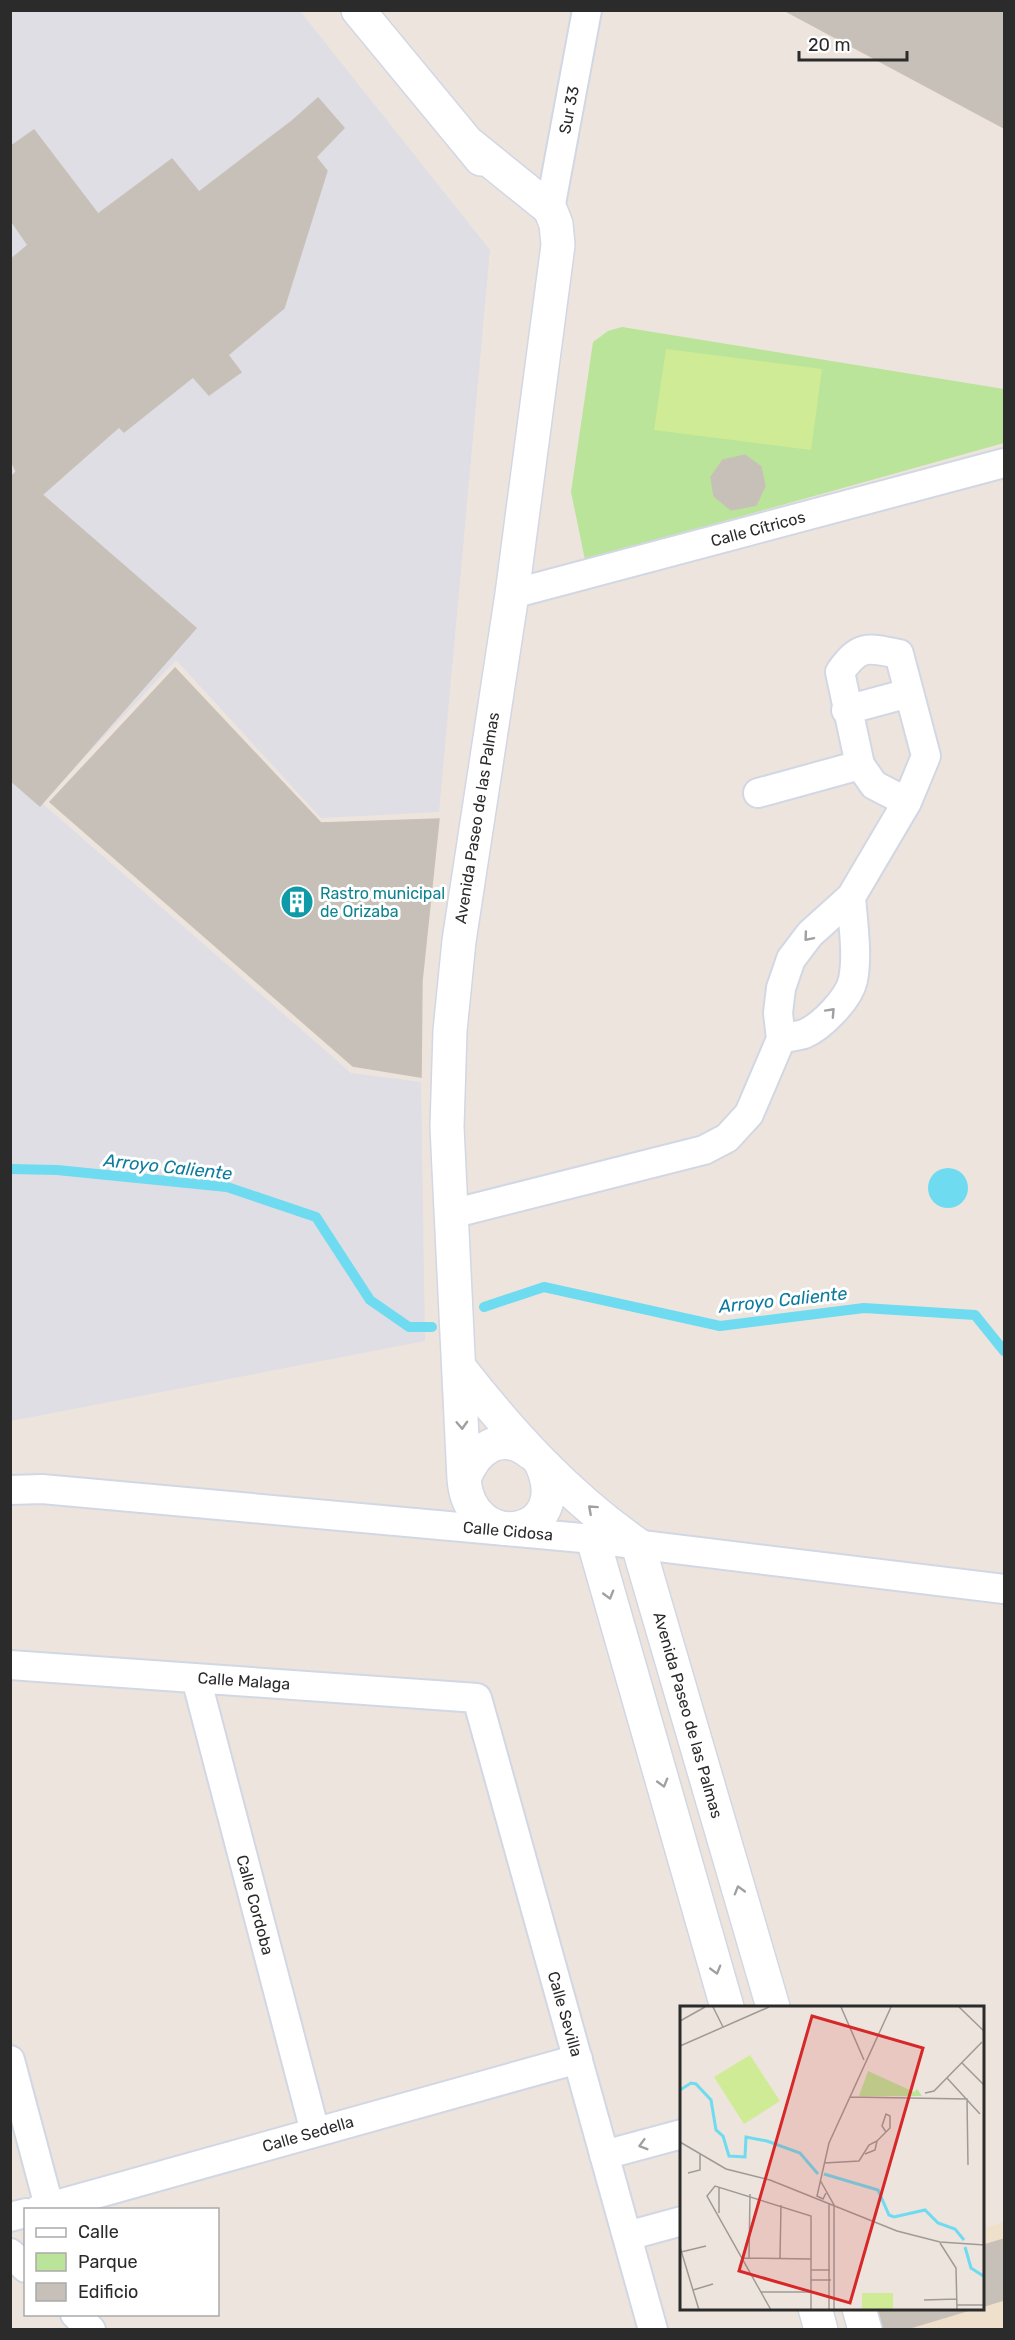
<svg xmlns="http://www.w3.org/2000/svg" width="1015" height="2340" font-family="Rubik,sans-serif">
<rect width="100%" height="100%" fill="#ede4dd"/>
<path fill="#dfdee5" d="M11,11H300L490,250L439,812L321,818L176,660L42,803L351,1073L421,1082L425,1341L11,1421Z"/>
<path fill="#efe0cc" d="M1004,2222V2329H882L876,2309L984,2308V2228Z"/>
<path fill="#bae499" d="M622,327L1004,389V443L585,560L571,492L593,342L608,331Z"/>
<path fill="#cfeb95" d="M666,349L822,369L811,450L654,430Z"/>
<path fill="#6fdbf0" d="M928 1188a20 20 0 1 1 40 0a20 20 0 1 1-40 0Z"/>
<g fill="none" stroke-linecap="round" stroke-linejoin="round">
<path stroke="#6fdbf0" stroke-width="10" d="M10,1169L57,1170L227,1187L316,1217L370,1300L409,1327H432
M484,1307L544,1287L720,1326L864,1308L975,1315L1004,1351"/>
</g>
<path fill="#c6c0b8" stroke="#c9c0b7" stroke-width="1.5" d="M784,10H1004V128Z
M318,98L344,128L316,157L327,171L284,308L228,355L241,372L209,395L193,377L124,432L119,427L43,494L16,471L10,458V260L28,245L10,219V147L34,130L98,214L172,159L199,192L292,121Z
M745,455L761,467L765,486L756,505L731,510L714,496L711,477L723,460Z
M16,472L196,628L40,806L10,780V478Z
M175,668L321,823L439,819L422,981L421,1077L353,1066L50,802Z
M1004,2239V2300L984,2306V2245Z
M878,2308H976L903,2330H884Z"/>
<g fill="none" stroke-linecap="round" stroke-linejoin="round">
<defs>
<path id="street" d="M550,209L587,10
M512,594L1004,463
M846,710L909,693
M758,793L860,765
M781,1039C788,1037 797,1036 804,1034C821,1027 849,999 853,980C858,954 853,924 851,897
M451,1214L704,1150L727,1138L749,1114L781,1039L778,1013L781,988L791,959L810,934L851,897L907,802L926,756L899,654C867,647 859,645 840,672L860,765L874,785L907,802
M10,1490L42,1489L593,1539L1004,1589
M10,1665L477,1698L653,2330
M196,1678L315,2132
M10,2060L49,2206
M604,2155L682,2134
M38,2210L578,2059
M10,2217L26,2213
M627,2236L682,2221
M10,2253L26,2268
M75,2314L91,2330"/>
<path id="secondary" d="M358,10L481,159
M467,142L550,209L556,224L558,245L512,594L459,941L450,1031L447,1127L464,1479C470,1556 576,1538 541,1463
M459,1367C511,1434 568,1496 638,1545L773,2007
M464,1479C475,1449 501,1429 531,1453
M593,1539L727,2007
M815,2308L821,2330
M859,2308L865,2330"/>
</defs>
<use href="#street" stroke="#d2d7e4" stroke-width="32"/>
<use href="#secondary" stroke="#d2d7e4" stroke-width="36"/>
<use href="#street" stroke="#fff" stroke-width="28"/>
<use href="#secondary" stroke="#fff" stroke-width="33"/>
</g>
<defs><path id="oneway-chevron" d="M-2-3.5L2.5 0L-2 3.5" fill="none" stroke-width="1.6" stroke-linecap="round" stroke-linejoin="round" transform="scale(1.5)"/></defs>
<g stroke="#a0a0a0">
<use href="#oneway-chevron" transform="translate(808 937) rotate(130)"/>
<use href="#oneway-chevron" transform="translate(831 1012) rotate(-47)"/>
<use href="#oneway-chevron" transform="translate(462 1425) rotate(87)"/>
<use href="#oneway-chevron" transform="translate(592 1509) rotate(-138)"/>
<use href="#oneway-chevron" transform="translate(609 1595) rotate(74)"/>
<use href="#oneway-chevron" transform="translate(663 1783) rotate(74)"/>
<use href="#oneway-chevron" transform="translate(739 1890) rotate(-106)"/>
<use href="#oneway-chevron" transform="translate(716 1970) rotate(74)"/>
<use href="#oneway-chevron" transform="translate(643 2145) rotate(164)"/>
</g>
<defs>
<symbol id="building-disc" viewBox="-11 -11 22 22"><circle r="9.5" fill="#0f9aa8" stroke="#fff"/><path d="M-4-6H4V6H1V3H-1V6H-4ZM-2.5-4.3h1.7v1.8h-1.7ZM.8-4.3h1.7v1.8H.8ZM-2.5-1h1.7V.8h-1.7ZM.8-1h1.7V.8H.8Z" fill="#fff"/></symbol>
</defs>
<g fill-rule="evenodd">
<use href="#building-disc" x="278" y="883" width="38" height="38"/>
</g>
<g text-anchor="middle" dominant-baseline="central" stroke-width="6" stroke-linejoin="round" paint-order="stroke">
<g font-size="16" fill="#2b2b2b" stroke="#fff">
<text transform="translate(569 110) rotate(-79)">Sur 33</text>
<text transform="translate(758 529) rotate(-15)">Calle Cítricos</text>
<text transform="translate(477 818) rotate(-81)">Avenida Paseo de las Palmas</text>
<text transform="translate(508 1531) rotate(5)">Calle Cidosa</text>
<text transform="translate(244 1681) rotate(4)">Calle Malaga</text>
<text transform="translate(688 1715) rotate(74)">Avenida Paseo de las Palmas</text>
<text transform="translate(255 1905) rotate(75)">Calle Cordoba</text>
<text transform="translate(565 2014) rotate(74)">Calle Sevilla</text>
<text transform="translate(308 2134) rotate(-16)">Calle Sedella</text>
</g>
<g font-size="16" fill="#0d838f" stroke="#fff" text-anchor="start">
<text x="320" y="893">Rastro municipal<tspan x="320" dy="18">de Orizaba</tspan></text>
</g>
<g font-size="18" font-style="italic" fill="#0c7b9e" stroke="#fff">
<text transform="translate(168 1167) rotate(6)">Arroyo Caliente</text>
<text transform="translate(783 1300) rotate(-6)">Arroyo Caliente</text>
</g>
</g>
<g transform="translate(680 2006)">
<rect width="304" height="304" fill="#ede4dd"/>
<path d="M188,65L234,86L237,83L242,90H179Z" fill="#bae499"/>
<path d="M70,49L100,95L64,118L34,71ZM182,287H213V304H182Z" fill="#cfeb95"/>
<path fill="none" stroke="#6fdbf0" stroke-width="3" d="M0,84L11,77L16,78L31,94L36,124L43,130L49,150L65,151L66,131L87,135L120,147L138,168M144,168L198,184L209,209L214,211L245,204L258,217L275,223L284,234M285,241L291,262L305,271"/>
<path fill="none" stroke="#9f9a96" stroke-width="1.5" d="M33,1L43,21M161,1L184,54M279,1L305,26M0,15L25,1M0,40L89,1M282,57L305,80M267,72L300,108M245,87L254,85L302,36M170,91L287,93L288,159M0,136L46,163L90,174L217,225L260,236L305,239M185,148L195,144L197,135M144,157L179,155L189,139L197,135L210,122V110L206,108L202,120L206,126M8,167L20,164V147M140,174L154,199V304M146,187L143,193L137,190L149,137L211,1M149,197V304M39,207V181M260,237L276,262L277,304M0,241L19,304M1,246L26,240M62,252L131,253M69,252L70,188M100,252L101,199M131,264H150M131,274H151M13,284L33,278M81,286H131M244,294L277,293M277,299H305M91,304L27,190L35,180L131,210V304"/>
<path fill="#d62828" fill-opacity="0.15" stroke="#d62828" stroke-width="3" d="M132,10L243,42L170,297L59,265Z"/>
<rect width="304" height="304" fill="none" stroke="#2b2b2b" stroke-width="3"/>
</g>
<rect width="1015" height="2340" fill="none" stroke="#2b2b2b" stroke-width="24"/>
<rect x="24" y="2208" width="195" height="108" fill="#ffffff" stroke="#aaaaaa" stroke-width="1.5"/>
<rect x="36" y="2228" width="30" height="9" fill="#ffffff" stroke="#aaaaaa" stroke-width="1.5"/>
<text x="78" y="2238" font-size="18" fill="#2b2b2b">Calle</text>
<rect x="36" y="2253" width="30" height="18" fill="#bae499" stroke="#aaaaaa" stroke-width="1.5"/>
<text x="78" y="2268" font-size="18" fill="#2b2b2b">Parque</text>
<rect x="36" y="2283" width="30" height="18" fill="#c6c0b8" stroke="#aaaaaa" stroke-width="1.5"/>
<text x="78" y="2298" font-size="18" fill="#2b2b2b">Edificio</text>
<path d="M799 51v9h108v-9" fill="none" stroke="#2b2b2b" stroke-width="3"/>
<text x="808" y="51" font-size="18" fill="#2b2b2b" stroke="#ffffff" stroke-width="4.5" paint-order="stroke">20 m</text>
</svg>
